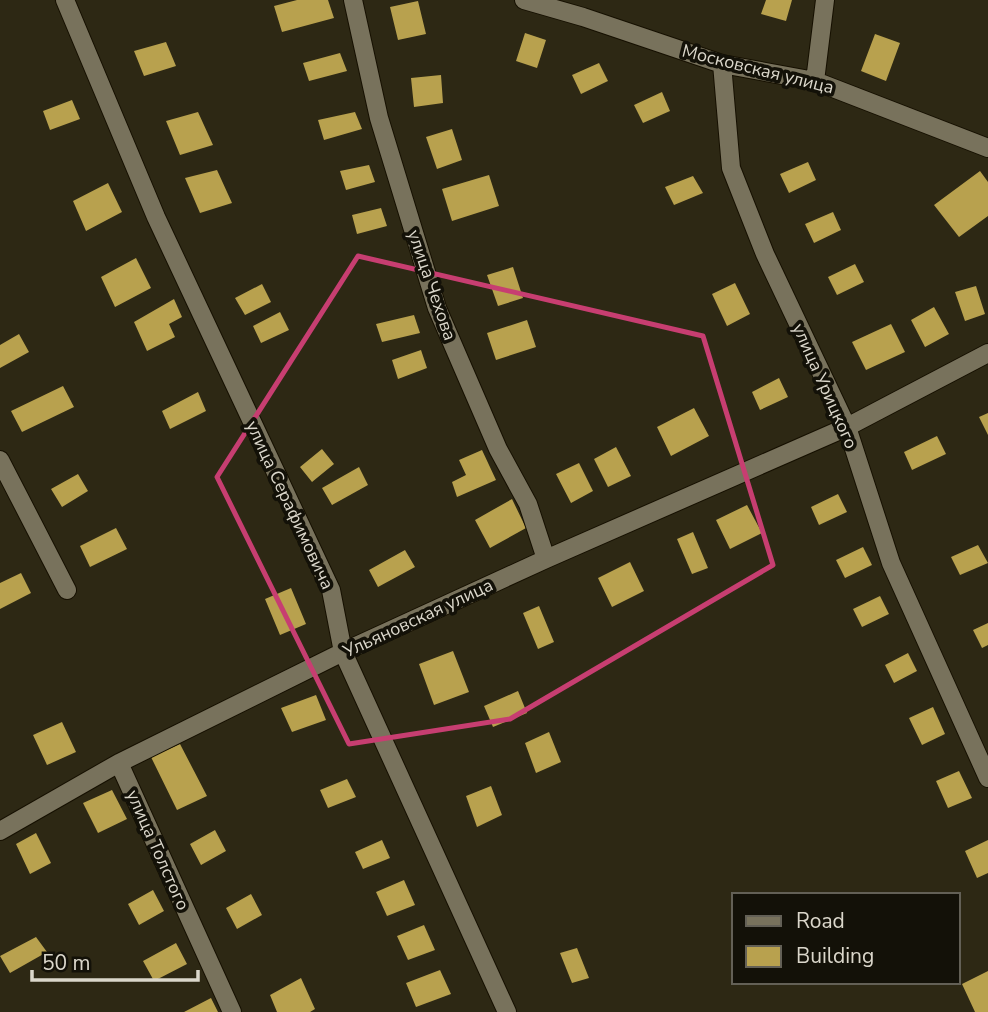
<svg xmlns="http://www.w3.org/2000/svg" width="988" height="1012" font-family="'Nunito Sans',sans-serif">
<rect width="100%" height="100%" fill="#2d2814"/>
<path fill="#b8a14e" d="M297,0H328L334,18L282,32L274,6Z
M766,0H792L786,21L761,14Z
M418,1L426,34L398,40L390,7Z
M525,33L546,40L537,68L516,61Z
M875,34L900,43L886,81L861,71Z
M166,42L176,66L144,76L134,51Z
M340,53L347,71L309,81L303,63Z
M599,63L608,81L581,94L572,75Z
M441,75L443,103L414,107L411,78Z
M662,92L670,111L643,123L634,105Z
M72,100L80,119L50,130L43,111Z
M198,112L213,145L180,155L166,121Z
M355,112L362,129L324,140L318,120Z
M452,129L462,160L437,169L426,137Z
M808,162L816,180L789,193L780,174Z
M369,165L375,182L346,190L340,171Z
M217,170L232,203L200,213L185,178Z
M980,171L988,182V216L959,237L934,205Z
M489,175L499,206L452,221L442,189Z
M693,176L703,193L674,205L665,187Z
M108,183L122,212L86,231L73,201Z
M381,208L387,226L357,234L352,215Z
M833,212L841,230L814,243L805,224Z
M136,258L151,288L115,307L101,277Z
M855,264L864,282L837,295L828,277Z
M513,267L523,298L498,306L487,275Z
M735,283L750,314L727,326L712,294Z
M262,284L271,302L245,315L235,298Z
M976,286L985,314L965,321L955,292Z
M174,299L182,317L169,324L175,337L147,351L134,322Z
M934,307L949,334L925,347L911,320Z
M280,312L289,330L261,343L253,326Z
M414,315L420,333L382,342L376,324Z
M527,320L536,347L496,360L487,333Z
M891,324L905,352L866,370L852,342Z
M19,334L29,352L0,368V345Z
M421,350L427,368L398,379L392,360Z
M779,378L788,397L760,410L752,392Z
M63,386L74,407L22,432L11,411Z
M198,392L206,411L170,429L162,411Z
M694,408L709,436L671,456L657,427Z
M988,413V435L979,417Z
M937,436L946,454L912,470L904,452Z
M616,447L631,476L608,487L594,459Z
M322,449L334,464L312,482L300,467Z
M482,450L496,480L457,497L452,482L466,475L459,460Z
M579,463L593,491L571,503L556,474Z
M359,467L368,485L332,505L322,488Z
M78,474L88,491L62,507L51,489Z
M838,494L847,512L819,525L811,507Z
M512,499L526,528L490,548L475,520Z
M747,505L762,533L730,549L716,520Z
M116,528L127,549L90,567L80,546Z
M693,532L708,568L692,574L677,539Z
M978,545L988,563L960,575L951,557Z
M863,547L872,565L845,578L836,560Z
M405,550L415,567L378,587L369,570Z
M630,562L644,591L612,607L598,578Z
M21,573L31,593L0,609V583Z
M291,588L306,624L280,635L265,599Z
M880,596L889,614L862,627L853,609Z
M539,606L554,642L538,649L523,613Z
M988,623V645L982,648L973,630Z
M453,651L469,692L434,705L419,664Z
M908,653L917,671L894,683L885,665Z
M518,691L527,713L493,727L484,706Z
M316,695L326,720L292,732L281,708Z
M933,707L945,734L922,745L909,718Z
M62,722L76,752L47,765L33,735Z
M549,732L561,762L536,773L525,743Z
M180,744L207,796L177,810L151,757Z
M959,771L972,798L948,808L936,781Z
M347,779L356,797L328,808L320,790Z
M491,786L502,815L477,827L466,796Z
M112,790L127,819L98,833L83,803Z
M215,830L226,851L201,865L190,844Z
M36,833L51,863L30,874L16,844Z
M382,840L390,858L363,869L355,852Z
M988,840V873L977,878L965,851Z
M404,880L415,905L387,916L376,892Z
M153,890L164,911L139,925L128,904Z
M251,894L262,915L237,929L226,908Z
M424,925L435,950L408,960L397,936Z
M36,937L47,952L10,973L0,956Z
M176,943L187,964L154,981L143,961Z
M577,948L589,978L572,983L560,953Z
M440,970L451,994L416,1007L406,983Z
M988,971V1012H975L962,984Z
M301,978L315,1009L310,1012H277L270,995Z
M211,998L218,1012H184Z"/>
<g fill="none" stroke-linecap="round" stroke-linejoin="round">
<defs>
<path id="street" d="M65,0L156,217L331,590L343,652L507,1012
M353,0L379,118L437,308L498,449L528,504L546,559
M524,0L583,17L722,64L815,81L988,148
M722,64L731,168L765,254L847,427L891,563L988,778
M815,81L825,0
M0,460L67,590
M119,763L232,1012
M0,831L119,763L343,652L546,559L847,427L988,353"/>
</defs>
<use href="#street" stroke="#161001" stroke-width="20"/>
<use href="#street" stroke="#78725c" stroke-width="18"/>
</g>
<path fill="none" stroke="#c73e71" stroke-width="5" stroke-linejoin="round" d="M358,256L703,336L773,565L510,719L349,744L217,477Z"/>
<g text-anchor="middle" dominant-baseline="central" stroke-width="7" stroke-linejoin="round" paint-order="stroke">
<g font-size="18" fill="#dbd7cb" stroke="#131108">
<text transform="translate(758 69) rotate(14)">Московская улица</text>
<text transform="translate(432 285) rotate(71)">улица Чехова</text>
<text transform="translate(825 386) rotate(66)">улица Урицкого</text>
<text transform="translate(290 505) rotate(65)">улица Серафимовича</text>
<text transform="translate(418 618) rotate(-25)">Ульяновская улица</text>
<text transform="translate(158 850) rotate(66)">улица Толстого</text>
</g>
</g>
<rect x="732" y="893" width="228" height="91" fill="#131108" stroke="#636056" stroke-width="2"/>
<rect x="746" y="916" width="35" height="10" fill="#78725c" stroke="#636056" stroke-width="2"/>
<text x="796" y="928" font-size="21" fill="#dbd7cb">Road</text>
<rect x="746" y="946" width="35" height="21" fill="#b8a14e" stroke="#636056" stroke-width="2"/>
<text x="796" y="963" font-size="21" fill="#dbd7cb">Building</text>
<path d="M32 970v10h166v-10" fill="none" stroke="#dbd7cb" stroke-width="3.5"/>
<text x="42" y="970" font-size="21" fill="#dbd7cb" stroke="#131108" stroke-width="5" paint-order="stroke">50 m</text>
</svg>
